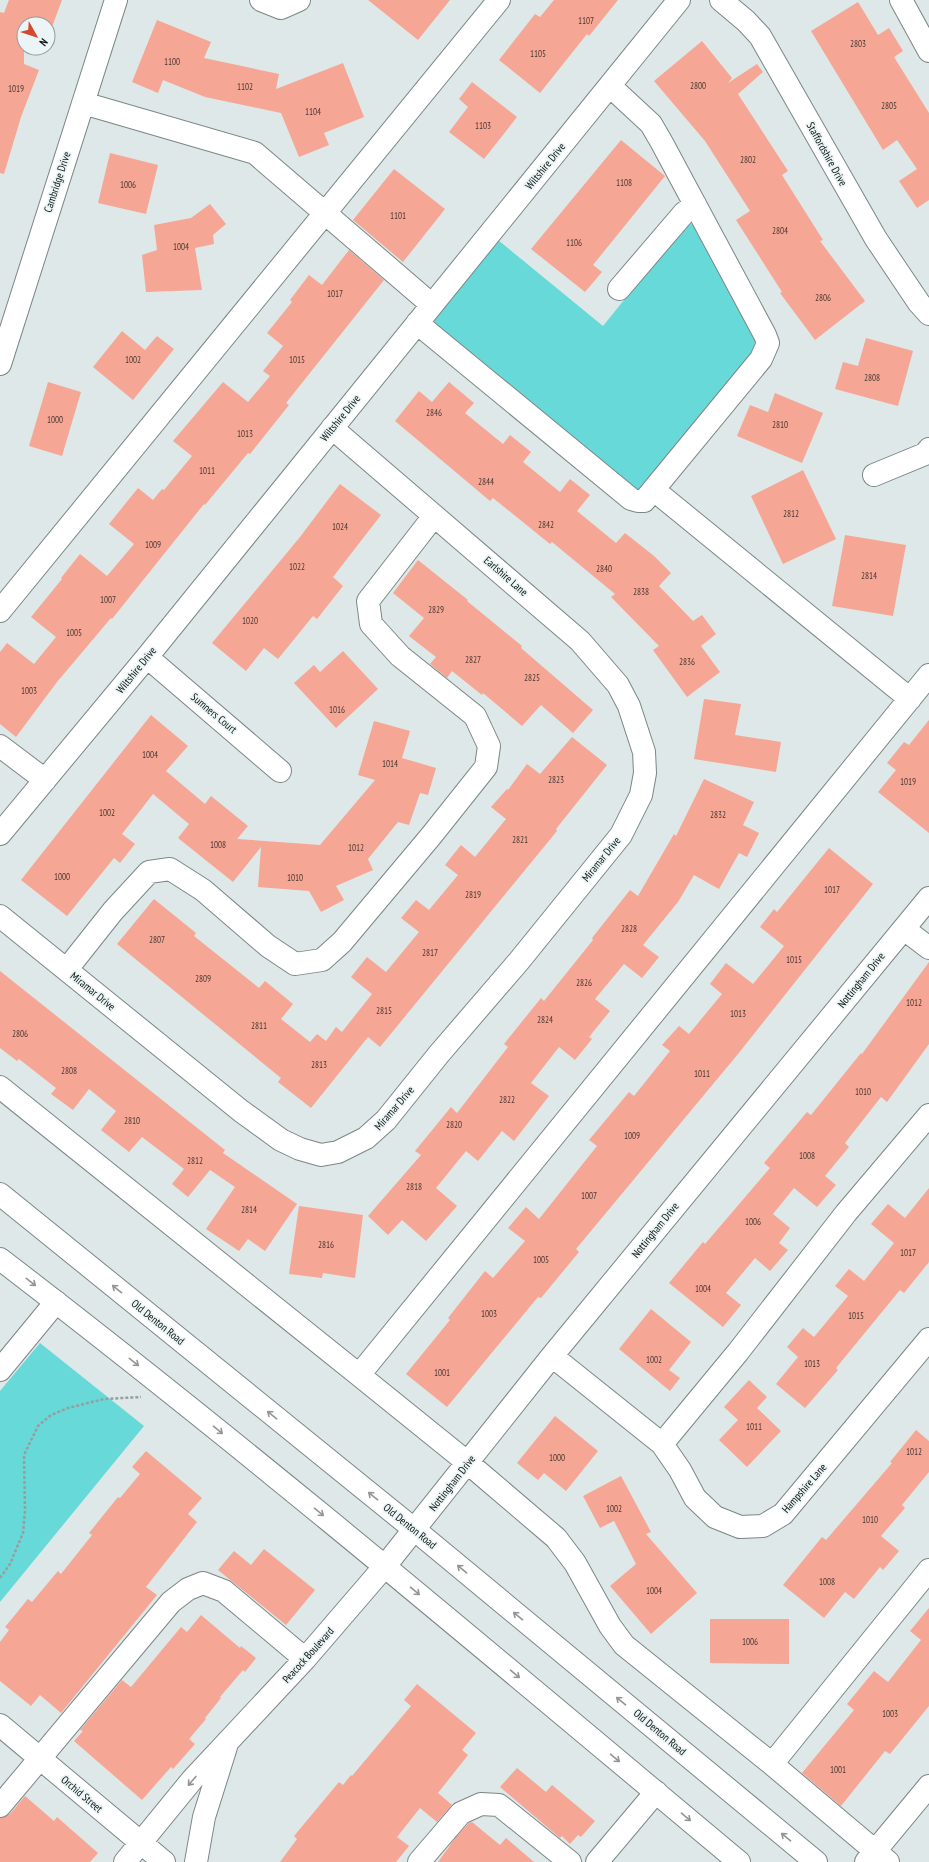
<svg xmlns="http://www.w3.org/2000/svg" width="929" height="1862" font-family="'PT Sans Narrow',sans-serif">
<rect width="100%" height="100%" fill="#dee8e8"/>
<path fill="#68d9d9" d="M689,224L699,225L757,328L752,362L640,494L439,329L434,322L438,312L498,240L603,326L682,228Z
M40,1343L144,1426L0,1602V1391Z"/>
<path fill="#f6a694" d="M9,0H62L49,35L48,24H24V64L39,70L21,117L4,174L0,173V12L4,13Z
M368,0H450L418,40Z
M554,0H618L589,36L587,34L540,93L499,60L535,14L540,17Z
M858,2L878,35L889,28L903,51L894,57L929,113V200L917,208L899,181L917,169L897,140L883,150L811,31Z
M157,20L211,42L204,58L279,74L276,89L343,63L364,117L324,133L329,145L299,157L281,113L205,97L163,80L158,93L132,82Z
M702,41L732,78L728,83L757,64L763,72L738,94L788,171L782,175L823,240L820,241L865,301L815,340L780,293L782,292L736,220L750,211L705,141L654,81Z
M472,82L517,117L484,159L449,132L468,107L459,99Z
M621,140L665,176L593,265L602,272L585,292L531,249Z
M110,153L158,165L146,214L98,203Z
M394,169L445,209L403,262L353,220Z
M210,204L226,224L213,235L214,244L195,248L202,290L146,292L142,255L157,250L154,225L191,218Z
M349,250L384,280L286,403L289,405L250,454L248,453L205,505L204,504L112,619L111,618L57,682L16,737L0,724V652L7,643L34,664L56,637L31,617L62,579L61,578L80,554L107,576L134,544L109,524L138,488L153,500L162,489L164,490L192,456L173,441L223,382L248,402L270,376L263,371L283,346L267,333L292,302L290,300L309,275L322,285Z
M122,331L145,350L157,336L174,349L133,400L93,367Z
M866,338L913,351L898,406L835,389L843,362L858,366Z
M48,382L81,392L62,456L29,446Z
M449,382L474,403L465,413L503,444L510,435L531,452L523,462L560,492L570,479L590,495L577,511L616,543L625,533L654,556L671,573L659,586L693,621L702,615L716,634L701,646L720,672L687,697L653,650L659,646L611,597L615,594L552,542L550,544L493,498L490,501L395,421L419,391L432,402Z
M775,393L823,413L802,463L737,436L750,405L768,412Z
M803,470L836,539L783,564L751,496Z
M340,484L381,515L333,577L343,586L317,619L313,616L278,659L264,648L246,671L212,643L300,537Z
M845,535L906,545L893,616L832,606Z
M418,560L468,600L467,601L522,646L521,648L593,710L573,733L541,705L522,726L483,693L482,695L452,671L447,678L430,664L436,657L409,636L424,618L393,593Z
M343,651L378,689L336,728L294,683L314,665L320,672Z
M704,699L741,704L735,735L781,742L776,772L694,759Z
M151,715L188,746L166,771L205,804L211,796L248,826L237,839L320,845L375,780L358,775L374,721L410,731L402,758L436,768L428,795L420,793L409,825L398,822L368,859L373,870L336,886L344,900L321,912L309,891L258,887L261,847L233,882L178,838L189,824L153,794L122,834L135,844L120,863L114,858L67,916L21,880Z
M929,720V833L878,792L896,770L887,763L904,742L909,745Z
M572,737L607,765L556,829L557,831L380,1047L368,1037L311,1108L278,1082L281,1078L117,944L154,899L196,933L194,936L259,988L265,981L293,1004L281,1019L310,1042L317,1034L326,1041L336,1027L342,1032L372,994L351,977L367,957L386,972L419,932L401,918L416,900L429,910L458,875L445,865L461,845L475,857L506,819L491,807L507,789L508,790L527,764L540,774Z
M704,779L754,802L743,825L759,833L747,857L739,853L719,889L694,875L678,902L643,945L659,957L642,978L624,964L595,999L610,1011L589,1037L592,1039L575,1060L559,1047L531,1083L549,1096L514,1141L502,1131L478,1161L466,1151L436,1188L457,1206L426,1241L402,1220L388,1235L368,1216L421,1155L415,1151L451,1107L457,1113L508,1047L504,1044L541,998L544,1001L593,940L592,938L630,890L638,896L674,834L676,836Z
M829,848L873,884L738,1054L576,1249L579,1252L541,1298L538,1297L447,1407L406,1374L450,1320L448,1318L485,1271L493,1278L525,1241L508,1228L526,1207L539,1219L597,1146L589,1140L629,1092L634,1096L670,1051L662,1045L679,1026L689,1034L722,994L710,984L726,963L753,984L784,946L760,927L774,909L777,912Z
M929,962V1044L887,1102L881,1097L845,1143L849,1147L825,1176L836,1185L817,1207L794,1188L773,1214L790,1228L779,1243L788,1250L770,1271L755,1258L726,1293L741,1305L723,1327L669,1283L703,1242L705,1244L770,1168L764,1163L807,1112L811,1115L861,1053L862,1054Z
M0,971L225,1150L223,1153L297,1204L265,1251L248,1239L239,1251L206,1229L235,1187L210,1170L188,1197L172,1184L184,1169L142,1137L129,1152L101,1130L116,1111L89,1089L73,1110L51,1094L56,1088L19,1059L17,1061L0,1048Z
M929,1188V1262L904,1293L900,1290L836,1368L838,1370L805,1408L776,1384L798,1357L787,1347L803,1328L814,1337L848,1296L835,1286L849,1269L864,1281L894,1243L871,1224L888,1204L905,1218Z
M299,1206L363,1215L355,1278L323,1273L322,1278L289,1274Z
M651,1309L691,1342L669,1370L680,1378L670,1391L619,1349Z
M749,1380L767,1397L757,1408L781,1431L747,1467L719,1440L738,1420L724,1407Z
M555,1416L598,1451L566,1491L544,1473L538,1480L517,1463Z
M916,1430L929,1441V1472L902,1505L905,1508L881,1536L899,1551L883,1570L880,1567L854,1599L845,1592L824,1618L783,1585L822,1537L826,1540L892,1463L890,1462Z
M146,1451L202,1498L188,1514L197,1522L146,1587L157,1595L61,1713L40,1695L31,1706L0,1681V1642L9,1630L5,1627L28,1599L32,1602L58,1571L61,1574L92,1535L89,1533L118,1497L120,1498L140,1474L132,1467Z
M621,1476L651,1532L646,1534L697,1593L651,1634L610,1586L636,1564L614,1521L600,1528L583,1496Z
M264,1549L315,1590L286,1625L218,1570L234,1551L251,1565Z
M929,1608V1706L890,1754L885,1751L841,1806L802,1773L854,1710L847,1704L874,1671L888,1682L921,1640L910,1631Z
M201,1615L240,1648L241,1646L256,1658L245,1672L243,1670L220,1697L221,1698L205,1718L206,1719L189,1739L195,1744L173,1769L171,1767L142,1800L74,1741L83,1731L80,1730L122,1680L131,1687L181,1627L187,1632Z
M710,1619H789V1664L710,1663Z
M417,1684L476,1733L462,1750L468,1755L438,1793L452,1805L437,1822L420,1808L397,1837L409,1846L396,1862H280L297,1839L294,1836L339,1782L343,1785L351,1775L352,1776L411,1706L404,1700Z
M517,1768L546,1792L552,1785L595,1821L581,1837L578,1835L570,1844L562,1836L560,1838L500,1787Z
M25,1796L54,1821L57,1817L98,1853L90,1862H0V1818L10,1814Z
M472,1822L500,1845L506,1838L534,1862H438L456,1837L469,1823Z"/>
<g fill="none" stroke-linecap="round" stroke-linejoin="round">
<defs>
<path id="minor" d="M261,0L281,8L299,0
M721,0L746,21L760,36L876,239L919,303L929,314
M901,0L929,51
M83,103L255,153L432,305
M619,289L684,213L695,204
M417,323L631,499L638,501H644L761,359L768,343L765,335L662,143L651,124L610,86
M0,364L116,0
M874,475L925,454L929,449
M654,490L910,699
M0,611L499,0
M147,657L280,771
M0,746L45,780
M0,834L147,657L679,0
M0,916L241,1111L281,1140L300,1149L321,1155L338,1152L366,1138L386,1120L439,1054L519,961L621,835L641,795L645,773L644,752L629,706L618,685L580,641L332,428
M904,929L929,948
M67,969L113,911L149,872L170,869L203,890L268,946L295,964L322,960L342,942L431,836L486,767L489,746L475,716L400,656L371,624L368,601L434,516
M0,1087L359,1375
M552,1356L662,1444L680,1470L695,1498L715,1517L740,1527L763,1526L783,1514L929,1339
M0,1370L56,1302
M662,1444L738,1352L846,1213L929,1115
M0,1725L164,1862
M772,1764L624,1645L610,1626L575,1563L556,1538L468,1463L359,1375L929,675
M0,1806L171,1602L188,1589L203,1583L224,1591L305,1659
M125,1862L192,1780L305,1659L385,1566L552,1356L929,898
M196,1862L204,1817L226,1747
M419,1862L461,1813L481,1804L499,1805L570,1862
M597,1862L656,1792
M866,1862L929,1786
M888,1862L772,1764L929,1570"/>
<path id="major" d="M0,1194L415,1530L816,1862
M0,1259C252,1452 495,1658 739,1862"/>
</defs>
<use href="#minor" stroke="#7c8686" stroke-width="24"/>
<use href="#major" stroke="#7c8686" stroke-width="24"/>
<path stroke="#979e9e" stroke-width="2.5" stroke-dasharray="3 2" stroke-linecap="butt" d="M0,1578L10,1564L23,1533L25,1511L24,1455L38,1426L51,1415L68,1408L104,1399L141,1397"/>
<use href="#minor" stroke="#fff" stroke-width="22"/>
<use href="#major" stroke="#fff" stroke-width="22"/>
</g>
<defs><path id="oneway-shaft" d="M-6 0H5M1.5-3L5.5 0L1.5 3" fill="none" stroke-width="1.6" stroke-linecap="round" stroke-linejoin="round"/></defs>
<g stroke="#939595">
<use href="#oneway-shaft" transform="translate(31 1282) rotate(38)"/>
<use href="#oneway-shaft" transform="translate(117 1289) rotate(-141)"/>
<use href="#oneway-shaft" transform="translate(134 1362) rotate(38)"/>
<use href="#oneway-shaft" transform="translate(272 1415) rotate(-141)"/>
<use href="#oneway-shaft" transform="translate(218 1430) rotate(39)"/>
<use href="#oneway-shaft" transform="translate(373 1496) rotate(-141)"/>
<use href="#oneway-shaft" transform="translate(319 1512) rotate(39)"/>
<use href="#oneway-shaft" transform="translate(462 1569) rotate(-140)"/>
<use href="#oneway-shaft" transform="translate(415 1591) rotate(40)"/>
<use href="#oneway-shaft" transform="translate(518 1616) rotate(-141)"/>
<use href="#oneway-shaft" transform="translate(515 1674) rotate(40)"/>
<use href="#oneway-shaft" transform="translate(621 1701) rotate(-140)"/>
<use href="#oneway-shaft" transform="translate(615 1758) rotate(40)"/>
<use href="#oneway-shaft" transform="translate(192 1781) rotate(131)"/>
<use href="#oneway-shaft" transform="translate(686 1817) rotate(40)"/>
<use href="#oneway-shaft" transform="translate(786 1837) rotate(-140)"/>
</g>
<g text-anchor="middle" dominant-baseline="central" stroke-width="3.5" stroke-linejoin="round" paint-order="stroke">
<g font-size="9" fill="#493833">
<text x="586" y="20">1107</text>
<text x="858" y="43">2803</text>
<text x="538" y="53">1105</text>
<text x="172" y="61">1100</text>
<text x="698" y="85">2800</text>
<text x="245" y="86">1102</text>
<text x="16" y="88">1019</text>
<text x="889" y="105">2805</text>
<text x="313" y="111">1104</text>
<text x="483" y="125">1103</text>
<text x="748" y="159">2802</text>
<text x="624" y="182">1108</text>
<text x="128" y="184">1006</text>
<text x="398" y="215">1101</text>
<text x="780" y="230">2804</text>
<text x="574" y="242">1106</text>
<text x="181" y="246">1004</text>
<text x="335" y="293">1017</text>
<text x="823" y="297">2806</text>
<text x="133" y="359">1002</text>
<text x="297" y="359">1015</text>
<text x="872" y="377">2808</text>
<text x="434" y="412">2846</text>
<text x="55" y="419">1000</text>
<text x="780" y="424">2810</text>
<text x="245" y="433">1013</text>
<text x="207" y="470">1011</text>
<text x="486" y="481">2844</text>
<text x="791" y="513">2812</text>
<text x="546" y="524">2842</text>
<text x="340" y="526">1024</text>
<text x="153" y="544">1009</text>
<text x="297" y="566">1022</text>
<text x="604" y="568">2840</text>
<text x="869" y="575">2814</text>
<text x="641" y="591">2838</text>
<text x="108" y="599">1007</text>
<text x="436" y="609">2829</text>
<text x="250" y="620">1020</text>
<text x="74" y="632">1005</text>
<text x="473" y="659">2827</text>
<text x="687" y="661">2836</text>
<text x="532" y="677">2825</text>
<text x="29" y="690">1003</text>
<text x="337" y="709">1016</text>
<text x="150" y="754">1004</text>
<text x="390" y="763">1014</text>
<text x="556" y="779">2823</text>
<text x="908" y="781">1019</text>
<text x="107" y="812">1002</text>
<text x="718" y="814">2832</text>
<text x="520" y="839">2821</text>
<text x="218" y="844">1008</text>
<text x="356" y="847">1012</text>
<text x="62" y="876">1000</text>
<text x="295" y="877">1010</text>
<text x="832" y="889">1017</text>
<text x="473" y="894">2819</text>
<text x="629" y="928">2828</text>
<text x="157" y="939">2807</text>
<text x="430" y="952">2817</text>
<text x="794" y="959">1015</text>
<text x="203" y="978">2809</text>
<text x="584" y="982">2826</text>
<text x="914" y="1002">1012</text>
<text x="384" y="1010">2815</text>
<text x="738" y="1013">1013</text>
<text x="545" y="1019">2824</text>
<text x="259" y="1025">2811</text>
<text x="20" y="1033">2806</text>
<text x="319" y="1064">2813</text>
<text x="69" y="1070">2808</text>
<text x="702" y="1073">1011</text>
<text x="863" y="1091">1010</text>
<text x="507" y="1099">2822</text>
<text x="132" y="1120">2810</text>
<text x="454" y="1124">2820</text>
<text x="632" y="1135">1009</text>
<text x="807" y="1155">1008</text>
<text x="195" y="1160">2812</text>
<text x="414" y="1186">2818</text>
<text x="589" y="1195">1007</text>
<text x="249" y="1209">2814</text>
<text x="753" y="1221">1006</text>
<text x="326" y="1244">2816</text>
<text x="908" y="1252">1017</text>
<text x="541" y="1259">1005</text>
<text x="703" y="1288">1004</text>
<text x="489" y="1313">1003</text>
<text x="856" y="1315">1015</text>
<text x="654" y="1359">1002</text>
<text x="812" y="1363">1013</text>
<text x="442" y="1372">1001</text>
<text x="754" y="1426">1011</text>
<text x="914" y="1451">1012</text>
<text x="557" y="1457">1000</text>
<text x="614" y="1508">1002</text>
<text x="870" y="1519">1010</text>
<text x="827" y="1581">1008</text>
<text x="654" y="1590">1004</text>
<text x="750" y="1641">1006</text>
<text x="890" y="1713">1003</text>
<text x="838" y="1769">1001</text>
</g>
<g font-size="11" fill="#0f1313" stroke="#ebf5f5">
<text transform="translate(827 154) rotate(61)">Staffordshire Drive</text>
<text transform="translate(545 166) rotate(-51)">Wiltshire Drive</text>
<text transform="translate(57 182) rotate(-72)">Cambridge Drive</text>
<text transform="translate(340 418) rotate(-51)">Wiltshire Drive</text>
<text transform="translate(506 576) rotate(41)">Earlshire Lane</text>
<text transform="translate(136 670) rotate(-51)">Wiltshire Drive</text>
<text transform="translate(214 713) rotate(40)">Sumners Court</text>
<text transform="translate(601 859) rotate(-51)">Miramar Drive</text>
<text transform="translate(861 980) rotate(-51)">Nottingham Drive</text>
<text transform="translate(93 991) rotate(39)">Miramar Drive</text>
<text transform="translate(394 1108) rotate(-49)">Miramar Drive</text>
<text transform="translate(655 1230) rotate(-51)">Nottingham Drive</text>
<text transform="translate(158 1322) rotate(39)">Old Denton Road</text>
<text transform="translate(452 1483) rotate(-52)">Nottingham Drive</text>
<text transform="translate(804 1488) rotate(-49)">Hampshire Lane</text>
<text transform="translate(410 1526) rotate(39)">Old Denton Road</text>
<text transform="translate(308 1655) rotate(-48)">Peacock Boulevard</text>
<text transform="translate(660 1732) rotate(40)">Old Denton Road</text>
<text transform="translate(82 1794) rotate(40)">Orchid Street</text>
</g>
</g>
<g transform="translate(36 36) rotate(129)"><circle r="19" fill="#ebf5f5" stroke="#939b9b"/>
<path d="M0-3L7 15L0 10L-7 15Z" fill="#d3482e"/>
<text y="-6" font-size="11" font-weight="bold" text-anchor="middle" fill="#0f1313">N</text>
</g>
</svg>
